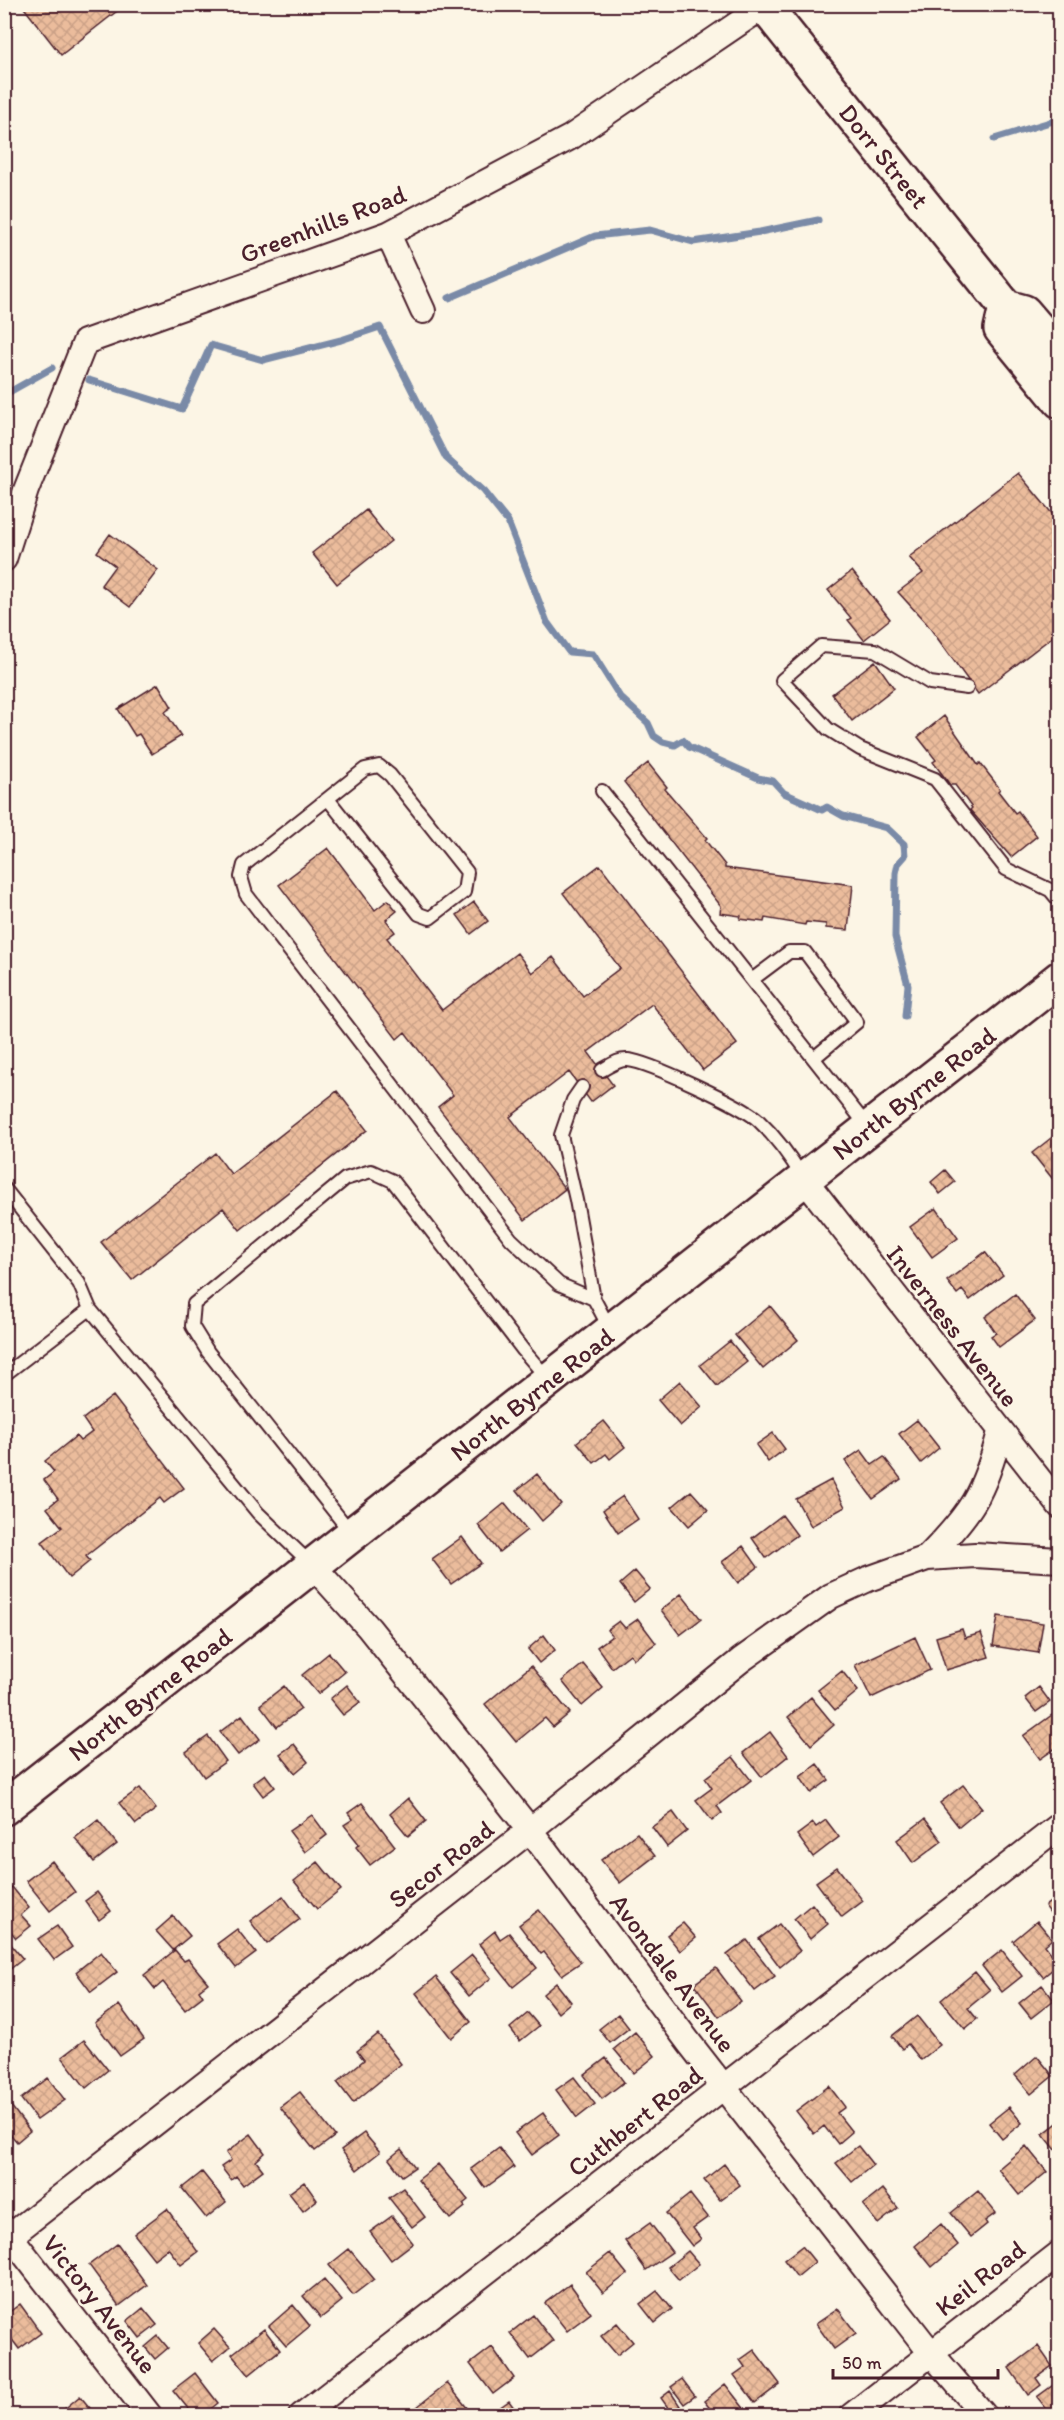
<svg xmlns="http://www.w3.org/2000/svg" width="1064" height="2420" font-family="Itim,sans-serif">
<defs>
<pattern id="building-cross-hatch" width="8" height="8" patternUnits="userSpaceOnUse" patternTransform="scale(1.5)"><rect width="8" height="8" fill="#ebbc9c"/><path d="M0 0l8 8M0 8l8-8" fill="none" stroke="#cba187"/></pattern>
</defs>
<rect width="100%" height="100%" fill="#fcf5e5"/>
<filter id="ink" filterUnits="userSpaceOnUse"><feTurbulence type="fractalNoise" baseFrequency=".0167" numOctaves="2"/><feDisplacementMap in="SourceGraphic" scale="12" xChannelSelector="R" yChannelSelector="G"/><feConvolveMatrix kernelMatrix="1 2 1 2 8 2 1 2 1" color-interpolation-filters="sRGB"/></filter>
<g filter="url(#ink)">
<g fill="none" stroke-linecap="round" stroke-linejoin="round">
<path stroke="#7a8aa7" stroke-width="7" d="M994,139L1060,119
M449,298L595,236L650,230L693,242L760,232L818,220
M89,380L182,409L211,345L263,360L341,340L380,327L446,458L483,491L508,522L547,622L569,652L593,654L620,697L648,723L654,736L663,742L675,745L683,740L689,747L758,778L773,781L784,793L822,810L827,807L843,816L887,828L904,844L905,856L898,864L896,873L895,937L908,985L905,1016
M4,395L52,368"/>
</g>
<path fill="url(#building-cross-hatch)" stroke="#4a1f2b" stroke-width="1.5" d="M21,4H126L61,55Z
M1018,473L1060,523V631L978,694L927,624L898,592L923,573L909,557Z
M366,510L391,541L337,584L312,553Z
M110,534L158,570L130,607L101,585L115,566L97,552Z
M852,571L890,619L864,640L848,620L851,618L828,590Z
M875,661L894,688L852,721L832,694Z
M158,684L172,707L165,712L181,736L152,754L139,734L135,736L118,709Z
M944,716L978,765L980,763L1000,789L998,791L1015,813L1018,811L1037,836L1011,857L970,810L972,808L955,785H950L945,778L933,762L936,760L918,737Z
M648,763L667,787L665,789L707,838L705,840L725,865V868L853,885L848,930L826,928V924L806,922L805,925L765,918L764,922L740,919L741,916L720,913L721,906L624,782Z
M328,848L375,910L388,900L397,911L386,920L395,932L387,938L442,1010L517,953L532,973L553,957L583,996L620,968L563,893L600,865L737,1044L703,1070L652,1004L588,1052L613,1085L591,1102L569,1072L510,1117L565,1189L525,1220L438,1107L453,1095L405,1032L397,1039L279,885Z
M474,902L488,921L471,934L457,915Z
M337,1091L367,1130L240,1230L223,1208L132,1280L101,1242L215,1153L231,1174Z
M1060,1131V1188L1032,1153Z
M945,1170L955,1182L940,1194L931,1182Z
M936,1208L958,1238L932,1257L910,1227Z
M985,1252L1003,1275L970,1300L962,1290L957,1294L947,1281Z
M1015,1294L1035,1320L999,1347L991,1336L996,1333L985,1317Z
M770,1306L798,1340L763,1369L735,1335Z
M730,1341L747,1362L717,1386L700,1365Z
M680,1381L702,1407L680,1426L658,1400Z
M113,1396L184,1488L164,1503L160,1498L86,1556L90,1561L69,1578L42,1542L62,1527L47,1508L58,1499L44,1480L54,1472L45,1461L76,1436L80,1441L92,1432L83,1419Z
M917,1420L939,1448L921,1463L899,1434Z
M604,1421L625,1447L610,1459L606,1454L594,1463L577,1442Z
M773,1433L785,1449L768,1462L756,1445Z
M861,1450L872,1465L884,1457L901,1479L873,1499L845,1461Z
M537,1474L561,1504L542,1521L517,1490Z
M831,1480L845,1507L811,1526L796,1499Z
M691,1491L708,1510L689,1526L672,1507Z
M623,1496L638,1519L618,1533L603,1510Z
M505,1503L527,1530L499,1552L478,1525Z
M782,1515L797,1535L766,1558L752,1538Z
M462,1537L481,1563L451,1584L432,1559Z
M743,1546L758,1567L738,1583L722,1562Z
M635,1571L650,1589L634,1602L620,1584Z
M681,1594L701,1619L680,1635L661,1610Z
M998,1616L1043,1623L1038,1653L993,1646Z
M638,1619L656,1643L634,1659L630,1654L612,1668L597,1647L612,1636L607,1630L619,1621L625,1628Z
M962,1629L965,1638L981,1633L989,1657L946,1670L936,1637Z
M544,1635L555,1650L539,1663L528,1649Z
M1060,1636V1655L1052,1652Z
M915,1637L930,1670L871,1698L855,1665Z
M329,1653L345,1672L318,1694L302,1675Z
M583,1664L603,1688L582,1706L562,1681Z
M531,1666L570,1713L553,1727L545,1718L516,1742L485,1704Z
M842,1671L858,1691L835,1710L818,1690Z
M347,1685L360,1702L343,1715L330,1699Z
M284,1686L301,1709L277,1727L260,1705Z
M1039,1687L1050,1702L1036,1712L1025,1698Z
M811,1697L834,1725L811,1745L788,1717Z
M242,1715L260,1739L238,1755L220,1732Z
M1052,1715L1060,1725V1745L1040,1759L1023,1736Z
M770,1732L788,1756L762,1777L743,1753Z
M208,1736L226,1761L204,1777L186,1752Z
M294,1744L308,1762L295,1773L280,1754Z
M733,1757L751,1780L717,1806L722,1813L712,1821L696,1800L712,1788L705,1778Z
M817,1764L829,1780L811,1793L800,1777Z
M265,1774L275,1787L263,1796L253,1783Z
M963,1785L982,1808L959,1827L940,1803Z
M140,1788L156,1809L136,1824L119,1803Z
M408,1798L426,1821L408,1836L390,1814Z
M362,1803L395,1846L370,1865L356,1847L359,1844L344,1825L353,1819L348,1813Z
M673,1812L687,1831L667,1847L652,1827Z
M312,1815L327,1835L305,1852L289,1831Z
M925,1819L942,1841L913,1863L897,1840Z
M98,1820L117,1844L94,1862L75,1838Z
M826,1820L839,1837L813,1857L797,1835L813,1823L816,1827Z
M637,1833L655,1856L620,1883L601,1860Z
M52,1861L75,1892L50,1911L26,1881Z
M318,1862L341,1890L317,1909L294,1881Z
M837,1867L863,1901L842,1917L816,1882Z
M12,1887L29,1908L21,1915L31,1926L16,1938L4,1923V1893Z
M97,1892L111,1911L99,1920L85,1901Z
M1060,1895V1926L1045,1906Z
M283,1896L300,1919L267,1944L250,1921Z
M812,1904L828,1924L810,1939L794,1919Z
M539,1910L581,1962L562,1975L544,1952L541,1954L519,1925Z
M173,1916L190,1936L173,1950L156,1931Z
M1037,1921L1052,1939L1045,1945L1059,1964L1043,1977L1013,1941Z
M683,1923L696,1938L680,1951L667,1935Z
M779,1924L800,1951L780,1967L759,1939Z
M57,1926L72,1947L54,1960L38,1939Z
M237,1929L256,1953L236,1968L217,1944Z
M495,1931L500,1939L509,1933L537,1968L513,1987L479,1944Z
M4,1936L23,1959L4,1974Z
M747,1940L775,1976L755,1991L727,1955Z
M175,1950L184,1961L188,1959L208,1983L199,1990L203,1996L185,2010L163,1982L155,1989L144,1975Z
M1002,1950L1022,1976L1002,1992L982,1966Z
M101,1952L117,1972L91,1992L76,1972Z
M472,1955L491,1978L469,1996L450,1973Z
M716,1968L741,2001L719,2017L694,1984Z
M975,1972L990,1990L968,2008L977,2019L965,2029L941,2000Z
M436,1977L471,2022L451,2038L416,1993Z
M556,1983L571,2002L558,2013L543,1994Z
M1042,1985L1054,2000L1031,2018L1019,2003Z
M119,2005L144,2039L120,2056L95,2023Z
M528,2013L539,2026L520,2041L510,2028Z
M618,2014L629,2028L610,2043L599,2029Z
M917,2016L940,2045L921,2060L908,2044L902,2049L892,2036Z
M635,2032L655,2056L634,2073L614,2049Z
M378,2034L401,2064L353,2103L337,2082L364,2060L357,2051Z
M84,2040L108,2070L86,2088L62,2057Z
M1037,2056L1053,2076L1031,2094L1015,2075Z
M606,2058L624,2082L602,2099L584,2075Z
M574,2077L595,2104L577,2118L556,2090Z
M48,2078L65,2100L37,2120L21,2099Z
M829,2086L845,2107L837,2113L852,2132L838,2144L824,2126L814,2134L796,2111Z
M300,2092L335,2136L315,2151L280,2107Z
M8,2102L30,2131L17,2142L11,2135L4,2140V2105Z
M1009,2107L1022,2123L1002,2139L989,2123Z
M543,2113L559,2135L532,2155L515,2133Z
M1060,2121V2155L1043,2134Z
M364,2133L380,2152L357,2170L341,2150Z
M251,2134L265,2153L256,2161L263,2170L243,2185L236,2176L231,2180L221,2167L231,2160L226,2153Z
M858,2146L873,2165L852,2182L836,2163Z
M1026,2146L1047,2172L1019,2195L998,2169Z
M499,2148L514,2167L485,2188L471,2169Z
M401,2149L415,2167L402,2176L389,2159Z
M438,2164L468,2200L463,2204L465,2207L450,2219L418,2180Z
M724,2164L740,2185L720,2200L704,2180Z
M202,2172L226,2202L206,2218L182,2188Z
M304,2182L317,2200L303,2211L289,2193Z
M403,2188L425,2217L412,2227L389,2198Z
M883,2189L898,2208L878,2224L863,2205Z
M978,2191L996,2213L985,2221L987,2224L971,2237L951,2213Z
M690,2194L708,2217L693,2228L701,2239L692,2246L666,2213Z
M167,2209L198,2252L181,2265L168,2248L154,2259L134,2234Z
M392,2216L413,2243L391,2260L370,2232Z
M650,2223L672,2252L646,2270L625,2241Z
M941,2224L958,2245L932,2267L915,2246Z
M117,2244L147,2285L119,2306L89,2265Z
M802,2246L815,2262L797,2277L784,2260Z
M349,2249L374,2279L353,2295L329,2265Z
M688,2251L699,2264L679,2280L668,2267Z
M610,2253L627,2274L603,2293L586,2272Z
M324,2279L342,2301L321,2318L303,2296Z
M570,2284L591,2313L567,2331L545,2303Z
M657,2291L672,2309L655,2323L640,2304Z
M20,2304L41,2333L19,2349L4,2329V2316Z
M293,2305L310,2326L286,2346L269,2326Z
M143,2308L157,2325L140,2338L127,2321Z
M838,2309L856,2333L834,2349L816,2324Z
M533,2315L553,2341L530,2359L510,2333Z
M617,2323L633,2342L617,2355L601,2336Z
M214,2329L230,2347L213,2361L198,2343Z
M264,2329L280,2350L249,2375L232,2354Z
M158,2336L168,2348L155,2359L145,2347Z
M1038,2346L1052,2366L1036,2378L1041,2385L1028,2395L1009,2368Z
M492,2347L514,2378L493,2394L470,2364Z
M754,2350L780,2384L755,2403L734,2375L745,2367L740,2360Z
M195,2373L218,2403L202,2416H194L173,2390Z
M682,2379L695,2396L684,2404L671,2387Z
M447,2383L468,2409L459,2416H424L417,2407Z
M1056,2383L1060,2388V2404L1049,2412L1037,2397Z
M725,2384L746,2411L740,2416H716L704,2401Z
M670,2391L680,2406L671,2412L661,2398Z
M80,2396L94,2413L91,2416H56Z
M509,2401L520,2416H494L492,2413Z"/>
<g fill="none" stroke-linecap="round" stroke-linejoin="round">
<defs>
<path id="lane" d="M967,688L930,683L875,650L821,646L782,680L828,729L860,749L935,779L1006,869L1050,890L1060,902
M602,791L867,1126
M328,799L419,914L430,918L464,892L467,872L390,775L379,766L365,769L244,865L241,877L246,894L511,1239L559,1284L594,1299
M753,979L789,952H805L857,1022L814,1058
M602,1070C610,1066 618,1059 628,1060C649,1062 741,1105 758,1120C776,1137 790,1156 803,1178
M582,1087L573,1100L561,1135L576,1200L594,1299L610,1329
M4,1188L79,1283L90,1309
M4,1375L90,1309L258,1513L311,1564
M352,1534L208,1352L192,1326L194,1304L345,1179L371,1171L393,1181L523,1350L548,1379"/>
<path id="street" d="M388,234L423,311
M4,559L26,490L85,342L388,234L571,137L764,6
M804,1179L1060,1506
M927,1558C971,1513 984,1494 1000,1432
M314,1567L369,1628L530,1830L690,2044L931,2353L985,2416
M4,2228L150,2416
M4,2241L530,1830L741,1660L831,1596L868,1579L927,1558L975,1555L1060,1560
M301,2416L1060,1825
M851,2416L1060,2253"/>
<path id="secondary" d="M763,4L1006,307L1024,312L1060,354
M1006,307L1001,329L1060,401"/>
<path id="primary" d="M4,1808L1060,978"/>
</defs>
<use href="#lane" stroke="#4a1f2b" stroke-width="16"/>
<use href="#street" stroke="#4a1f2b" stroke-width="28"/>
<use href="#secondary" stroke="#4a1f2b" stroke-width="38"/>
<use href="#primary" stroke="#4a1f2b" stroke-width="38"/>
<use href="#lane" stroke="#fcf5e5" stroke-width="12"/>
<use href="#street" stroke="#fcf5e5" stroke-width="24"/>
<use href="#secondary" stroke="#fcf5e5" stroke-width="33"/>
<use href="#primary" stroke="#fcf5e5" stroke-width="33"/>
</g>
</g>
<g text-anchor="middle" dominant-baseline="central" stroke-width="5" stroke-linejoin="round" paint-order="stroke">
<g font-size="26" fill="#4a1f2b" stroke="#fcf5e5">
<text transform="translate(884 156) rotate(51)">Dorr Street</text>
<text transform="translate(323 224) rotate(-21)">Greenhills Road</text>
<text transform="translate(914 1093) rotate(-38)">North Byrne Road</text>
<text transform="translate(953 1326) rotate(52)">Inverness Avenue</text>
<text transform="translate(532 1394) rotate(-38)">North Byrne Road</text>
<text transform="translate(150 1694) rotate(-38)">North Byrne Road</text>
<text transform="translate(441 1864) rotate(-38)">Secor Road</text>
<text transform="translate(673 1973) rotate(53)">Avondale Avenue</text>
<text transform="translate(635 2121) rotate(-38)">Cuthbert Road</text>
<text transform="translate(980 2278) rotate(-38)">Keil Road</text>
<text transform="translate(100 2304) rotate(52)">Victory Avenue</text>
</g>
</g>
<rect width="1064" height="2420" fill="none" stroke="#fcf5e5" stroke-width="24"/>
<rect x="12" y="12" width="1040" height="2396" fill="none" stroke="#4a1f2b" stroke-width="2" filter="url(#ink)"/>
<path d="M833 2369v9h165v-9" fill="none" stroke="#4a1f2b" stroke-width="3"/>
<text x="842" y="2369" font-size="18" fill="#4a1f2b" stroke="#fcf5e5" stroke-width="4.5" paint-order="stroke">50 m</text>
</svg>
